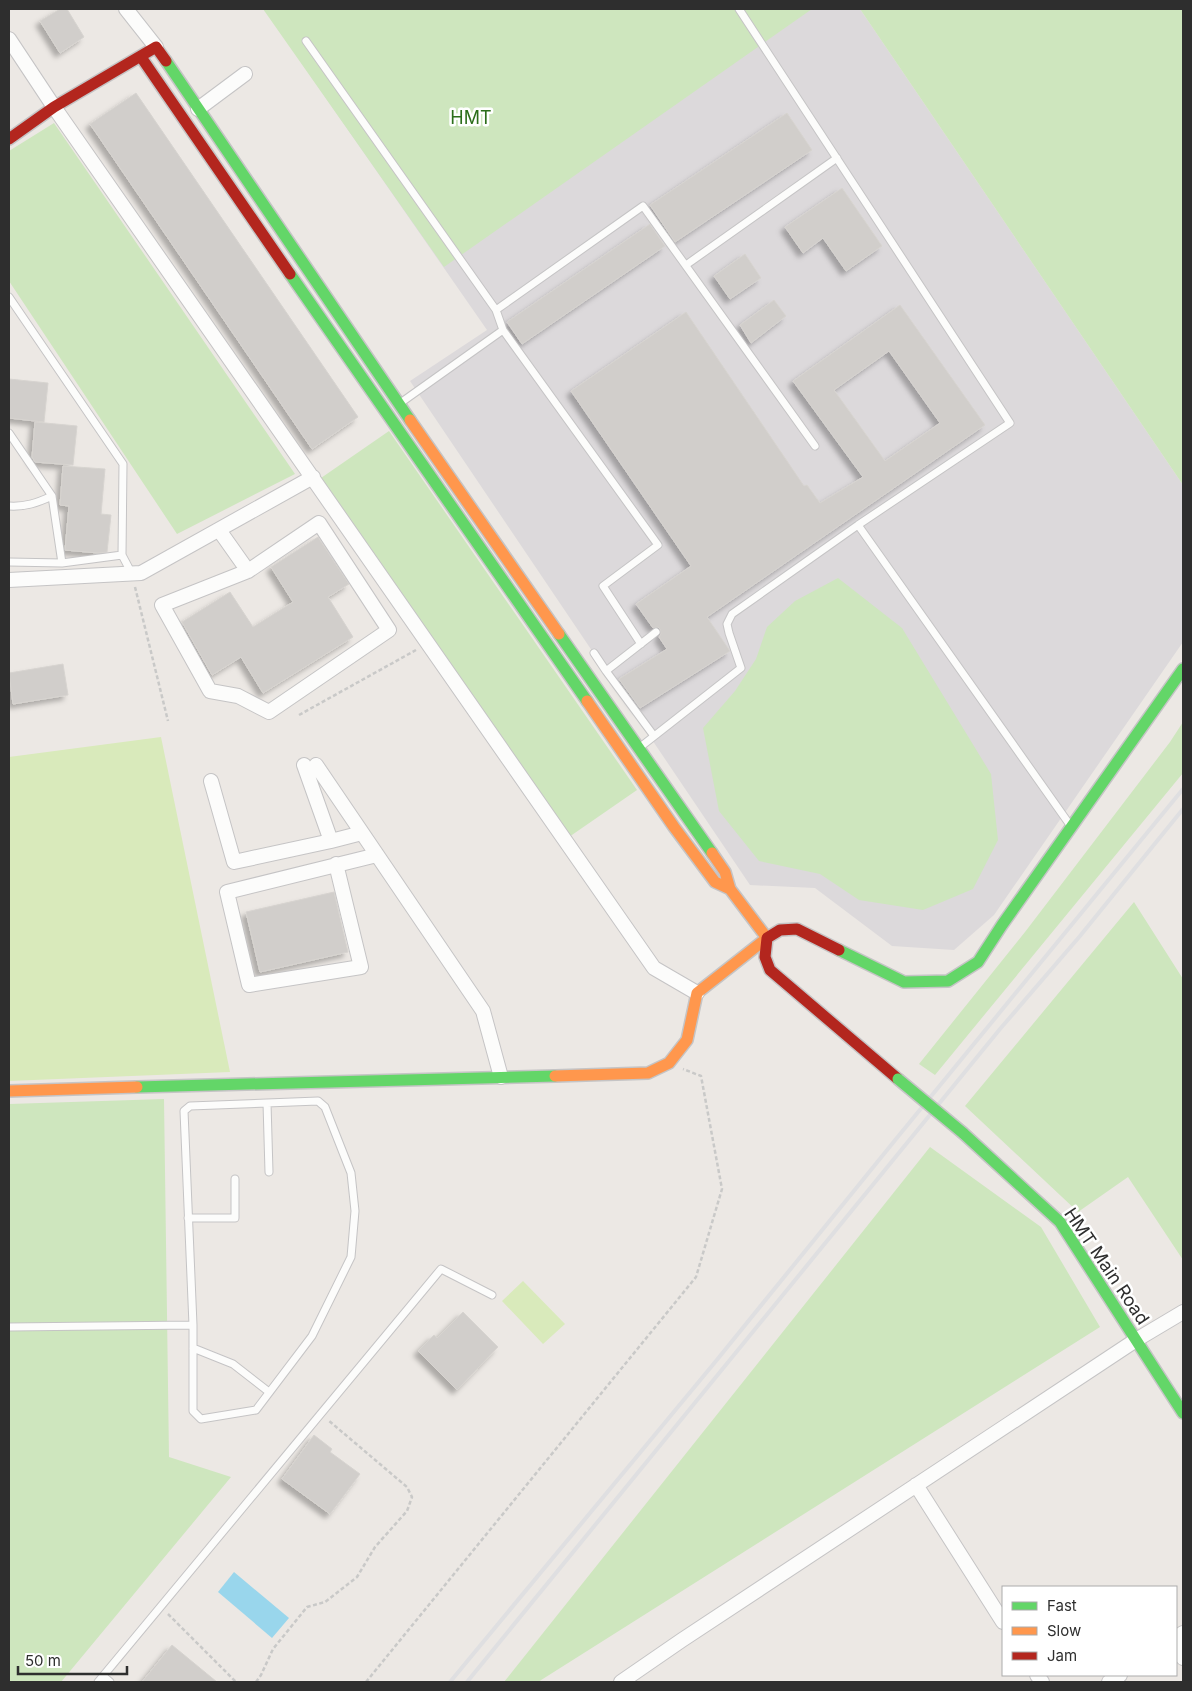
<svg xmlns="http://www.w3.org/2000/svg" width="1192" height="1691" font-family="Inter,sans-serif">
<defs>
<filter id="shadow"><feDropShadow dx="-4.5" dy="4.5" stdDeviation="2.5" flood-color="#0004"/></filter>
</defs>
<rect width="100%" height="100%" fill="#ece8e4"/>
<path fill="#dcd9db" d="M264,9H860L1183,485V642L994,915L954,950L892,946L815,888L750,885L410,381L487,330Z"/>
<path fill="#cee6be" d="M263,9H812L444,267Z
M860,9H1183V485Z
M54,123L295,474L177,534L9,281V151Z
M389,431L637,790L569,837L321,478Z
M838,578L902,628L991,774L998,840L973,889L923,910L859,900L820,874L759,861L719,811L703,728L735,691L756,659L767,627L795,601Z
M1183,722V773L935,1075L919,1064L1025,932L1170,742Z
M1134,902L1183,979V1260L1128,1177L1078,1212L965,1106Z
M164,1099L169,1457L231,1477L61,1682H9V1104Z
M930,1147L1041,1227L1100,1327L538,1682H504Z"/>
<path fill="#d9eabb" d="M161,737L230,1072L9,1081V757Z
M523,1281L565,1324L543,1344L502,1301Z"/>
<path fill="#99d6ec" d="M234,1572L289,1618L272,1638L218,1592Z"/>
<path fill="#d1cecb" stroke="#d7d4d0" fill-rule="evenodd" filter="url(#shadow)" d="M60,9H67L84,37L60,53L40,21Z
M136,93L358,417L312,449L90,124Z
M787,113L812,150L675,242L650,205Z
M842,188L882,246L846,271L823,238L803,253L785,227Z
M650,224L665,246L522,344L507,322Z
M745,254L761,278L730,299L714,276Z
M774,300L786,316L751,343L740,325Z
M900,305L985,425L707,617L730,651L640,708L619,679L667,649L659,637L661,634L660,629L658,627L653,628L636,604L691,566L571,391L686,312L804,486L807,485L820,503L863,477L793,381ZM889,351L940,423L885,461L834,390Z
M9,379L48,383L44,422L9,418Z
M35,422L77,426L73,465L35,462L32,457Z
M63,466L105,469L101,514L111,515L107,552L98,553L65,550L69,506L60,505Z
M318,537L349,584L328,597L353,637L263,693L241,657L212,675L182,622L230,592L253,627L293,602L271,567Z
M63,664L68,695L13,704L9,673Z
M334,892L348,952L260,972L246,912Z
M463,1312L498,1347L457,1390L418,1351L434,1335L437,1338Z
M314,1435L332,1449L330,1452L360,1474L330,1514L282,1479Z
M172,1645L217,1682H142Z"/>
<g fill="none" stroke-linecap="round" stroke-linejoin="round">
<defs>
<path id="lane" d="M306,41L496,310
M686,265L837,158
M9,297L123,464L122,555L132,574
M503,330L658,545L603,586L641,644
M399,404L503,330L496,310L643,206L815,446
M9,433L52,496L62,563
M9,506C25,507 37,503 52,496
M858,525L1070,825
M9,562L62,563L122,555
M594,653L606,671
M654,736L606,671L656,632
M639,748L741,668L729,633L727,624L732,614L858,525L1010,423L739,9
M318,1101L325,1107L351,1173L355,1211L351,1257L312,1336L256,1410L201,1419L193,1411V1325L184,1111L190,1106Z
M267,1103L269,1172
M188,1218H235V1179
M9,1327L193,1325
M193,1348L233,1364L269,1392
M103,1676L110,1682
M98,1682L441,1269L492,1295"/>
<path id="street" d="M126,9L156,47
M9,39L54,107L654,968L697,993
M198,109L245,74
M319,523L389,630L269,712L238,696L210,691L162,605L248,571Z
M219,530L248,571
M9,580L141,573L313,477
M304,765L331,841L362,833
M316,765L483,1011L501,1077
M211,781L234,862L331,841
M336,864L361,967L249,985L227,892L377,855
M916,1485L1003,1622
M1176,1638L1183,1633
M1176,1646L1183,1658
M1037,1675L1042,1682
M621,1682L682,1640L1136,1340L1183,1312
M1109,1682L1120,1675"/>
<path id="fast" d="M166,61L410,420
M290,274L587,701
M559,634L712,853
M839,950L904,982L948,981L978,962L1002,925L1183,669
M137,1087L555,1076
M963,1133L1060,1222L1183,1413"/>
<path id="slow" d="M410,420L559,634
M587,701L674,827L715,882L730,889
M555,1076L648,1073L669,1063L687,1040L697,993L767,938L730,889L725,872L712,853
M9,1091L137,1087"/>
<path id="jam" d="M141,57L290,274
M9,139L54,107L156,47L166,61
M839,950L797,929L780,930L767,938L765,957L770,970L898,1079"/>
</defs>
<use href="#lane" stroke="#c5c4c5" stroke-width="9"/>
<use href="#street" stroke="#c5c4c5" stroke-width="16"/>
<use href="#fast" stroke="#c5c4c5" stroke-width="14"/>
<use href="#slow" stroke="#c5c4c5" stroke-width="14"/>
<use href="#jam" stroke="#c5c4c5" stroke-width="14"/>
<path stroke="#c9c9c8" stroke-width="2.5" stroke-dasharray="4 2.5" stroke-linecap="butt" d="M135,587L168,721
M299,715L416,650
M168,1614L236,1682
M256,1682L261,1675L273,1649L307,1607L325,1602L357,1577L375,1547L407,1511L412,1497L407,1487L328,1420
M366,1682L696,1277L722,1189L701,1076L683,1069"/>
<use href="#lane" stroke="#fcfcfb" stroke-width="7"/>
<use href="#street" stroke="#fcfcfb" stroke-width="14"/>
<use href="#fast" stroke="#63d668" stroke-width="11"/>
<use href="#slow" stroke="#ff974d" stroke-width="11"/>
<use href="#jam" stroke="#b3261e" stroke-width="11"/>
<path stroke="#dfdfe1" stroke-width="4" d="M450,1682L716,1361L896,1139L1183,789
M467,1682L1000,1029L1080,936L1183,809"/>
<defs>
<path id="fast-bridge" d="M898,1079L963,1133"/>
</defs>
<use href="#fast-bridge" stroke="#c5c4c5" stroke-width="14" stroke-linecap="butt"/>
<use href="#fast-bridge" stroke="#63d668" stroke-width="11"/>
</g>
<g text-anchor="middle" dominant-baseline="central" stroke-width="5" stroke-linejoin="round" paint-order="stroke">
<g font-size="18" fill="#2c6e1b" stroke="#fff">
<text x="471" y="117">HMT</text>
</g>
<g font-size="18" fill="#2e2e2e" stroke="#fff">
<text transform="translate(1107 1266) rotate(56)">HMT Main Road</text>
</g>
</g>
<rect width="1192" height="1691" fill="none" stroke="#2e2e2e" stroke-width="20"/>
<rect x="1002" y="1586" width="175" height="90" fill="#ffffff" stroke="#ababab"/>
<rect x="1012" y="1602" width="25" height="8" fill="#63d668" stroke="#ababab"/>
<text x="1047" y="1611" font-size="15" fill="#2e2e2e">Fast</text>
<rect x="1012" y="1627" width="25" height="8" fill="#ff974d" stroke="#ababab"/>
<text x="1047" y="1636" font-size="15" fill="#2e2e2e">Slow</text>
<rect x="1012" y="1652" width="25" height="8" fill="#b3261e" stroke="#ababab"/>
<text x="1047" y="1661" font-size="15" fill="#2e2e2e">Jam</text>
<path d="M18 1666v8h109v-8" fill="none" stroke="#2e2e2e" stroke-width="2.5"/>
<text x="25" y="1666" font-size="15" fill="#2e2e2e" stroke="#ffffff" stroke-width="4" paint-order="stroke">50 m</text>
</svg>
